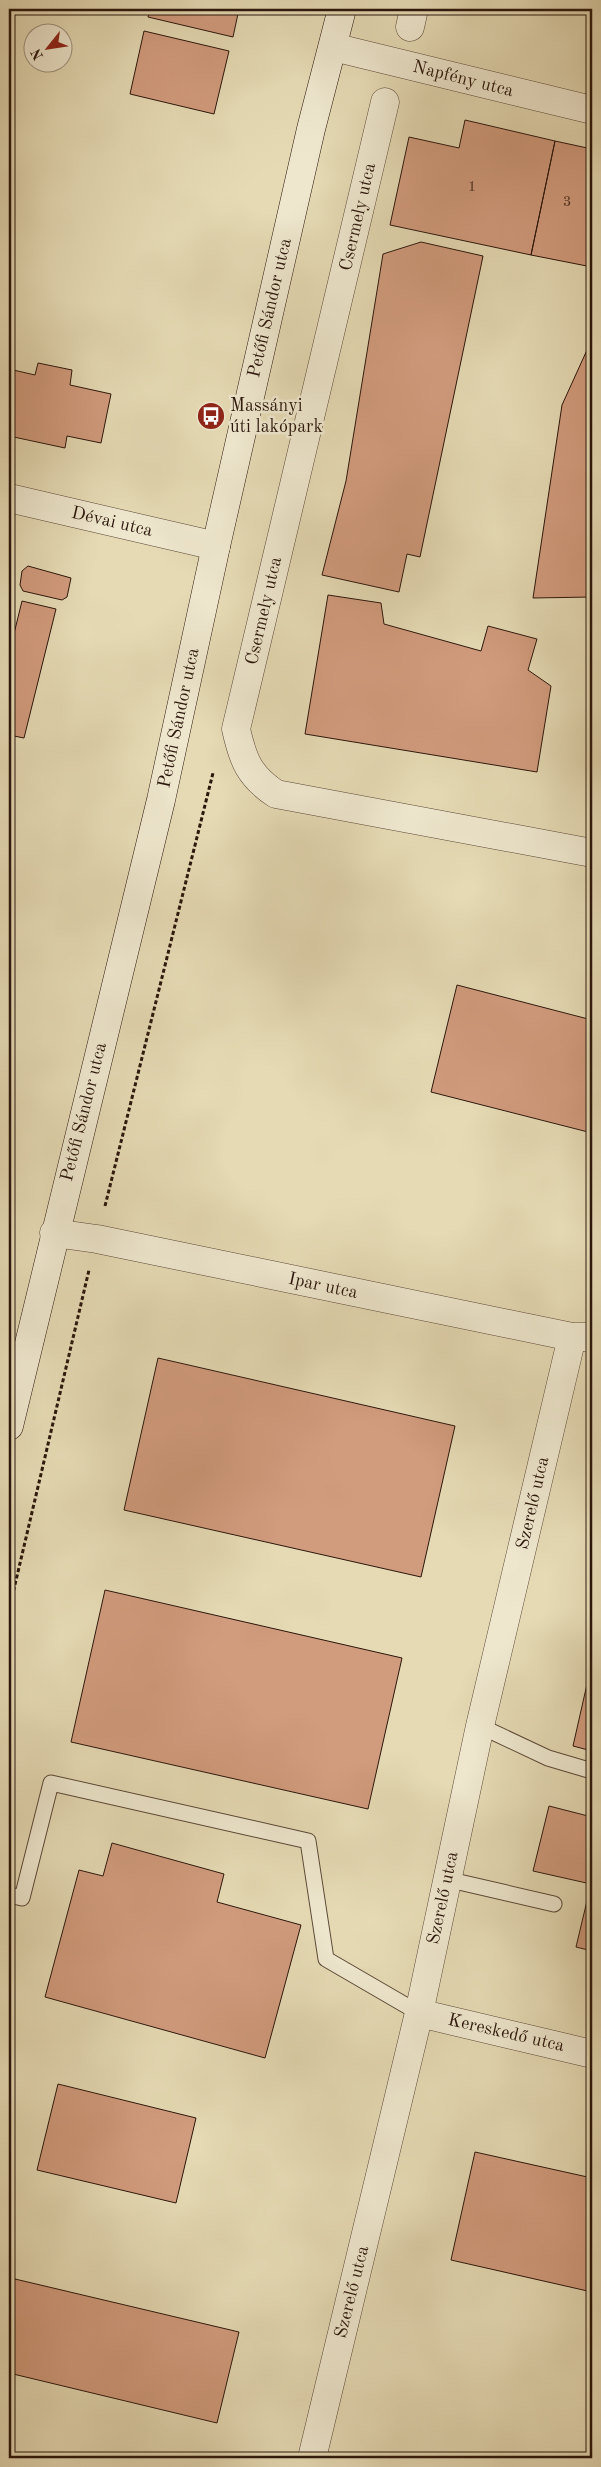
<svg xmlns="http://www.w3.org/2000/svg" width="601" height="2467" font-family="'Old Standard TT',serif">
<rect width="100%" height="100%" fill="#e5dab4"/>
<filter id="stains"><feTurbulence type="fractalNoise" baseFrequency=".004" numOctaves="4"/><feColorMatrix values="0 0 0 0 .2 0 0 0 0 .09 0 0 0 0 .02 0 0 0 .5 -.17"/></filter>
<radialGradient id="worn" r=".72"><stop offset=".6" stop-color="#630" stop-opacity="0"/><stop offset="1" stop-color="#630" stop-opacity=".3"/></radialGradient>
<path fill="#d19b7d" stroke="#2b160c" d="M150,9H239L233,37L148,17Z
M144,31L229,51L214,114L130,94Z
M465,120L555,141L531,255L390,225L409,137L459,148Z
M555,141L592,149V267L531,255Z
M421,242L483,256L420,557L407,554L399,592L322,575L346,481L383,254Z
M592,339V597L533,598L562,405Z
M38,363L72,370L70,385L111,394L101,443L67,436L65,448L9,436V369L35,375Z
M28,566L71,578L67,597L62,600L23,591L20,585L22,571Z
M328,595L381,603L384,624L481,651L488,626L537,639L528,670L551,686L537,772L305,734Z
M22,601L56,609L24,738L9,735V654Z
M457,985L592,1020V1133L431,1092Z
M158,1358L455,1426L421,1577L124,1510Z
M105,1590L402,1658L368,1809L71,1742Z
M592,1662V1751L573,1746Z
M549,1806L592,1817V1951L576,1947L591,1884L533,1871Z
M112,1843L224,1874L217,1902L301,1925L265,2058L45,1997L79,1870L103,1876Z
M58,2084L196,2118L176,2203L37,2170Z
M475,2152L592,2178V2292L451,2260Z
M15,2279L239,2332L217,2423L9,2373V2303Z"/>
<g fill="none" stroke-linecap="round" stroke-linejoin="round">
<defs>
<path id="lane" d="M480,1726L548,1758L592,1771
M446,1879L554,1904
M9,1895L22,1898L51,1783L308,1841L326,1959L419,2013"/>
<path id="street" d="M410,27L414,9
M333,47L592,110
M385,102L236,729C243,760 249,776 276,794L592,853
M9,498L216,546
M54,1233L97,1239L572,1337H592
M419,2013L592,2054
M312,2458L419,2013L480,1726L572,1337"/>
<path id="secondary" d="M9,1426L161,800L216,546L311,129L342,9"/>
</defs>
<use href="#lane" stroke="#5a4736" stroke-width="17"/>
<use href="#street" stroke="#5a4736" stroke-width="29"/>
<use href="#secondary" stroke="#2b160c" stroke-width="29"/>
<path stroke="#2b160c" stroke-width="3" stroke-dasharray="4 2.5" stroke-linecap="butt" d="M105,1206L213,773
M9,1610L89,1270"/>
<use href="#lane" stroke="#eee7ce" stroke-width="15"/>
<use href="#street" stroke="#eee7ce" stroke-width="28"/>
<use href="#secondary" stroke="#eee7ce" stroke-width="28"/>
</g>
<defs>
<symbol id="bus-disc" viewBox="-11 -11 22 22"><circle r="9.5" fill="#8f2418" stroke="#eee7ce"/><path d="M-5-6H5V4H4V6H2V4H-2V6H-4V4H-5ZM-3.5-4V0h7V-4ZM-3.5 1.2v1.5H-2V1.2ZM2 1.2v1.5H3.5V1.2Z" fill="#fff"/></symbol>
</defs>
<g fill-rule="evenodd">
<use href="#bus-disc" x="195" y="400" width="32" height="32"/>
</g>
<g text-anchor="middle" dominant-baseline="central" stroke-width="5" stroke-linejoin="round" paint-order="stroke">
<g font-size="15" fill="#543728">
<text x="472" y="187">1</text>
<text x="567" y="202">3</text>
</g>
<g font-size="18" fill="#2b160c" stroke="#eee7ce">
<text transform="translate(463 79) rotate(14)">Napfény utca</text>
<text transform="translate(358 217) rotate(-77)">Csermely utca</text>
<text transform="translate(270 308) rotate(-77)">Petőfi Sándor utca</text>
<text transform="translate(112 522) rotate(13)">Dévai utca</text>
<text transform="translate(264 611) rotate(-77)">Csermely utca</text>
<text transform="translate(179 718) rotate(-78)">Petőfi Sándor utca</text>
<text transform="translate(84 1112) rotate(-76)">Petőfi Sándor utca</text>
<text transform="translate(323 1286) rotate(12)">Ipar utca</text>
<text transform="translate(533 1503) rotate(-77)">Szerelő utca</text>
<text transform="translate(443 1898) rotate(-78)">Szerelő utca</text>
<text transform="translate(506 2033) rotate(13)">Kereskedő utca</text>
<text transform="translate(352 2292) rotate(-76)">Szerelő utca</text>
</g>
<g font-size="18" fill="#2b160c" stroke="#eee7ce" text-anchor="start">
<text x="230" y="406">Massányi<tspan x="230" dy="21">úti lakópark</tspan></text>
</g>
</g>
<rect width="601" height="2467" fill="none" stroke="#e5dab4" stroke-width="30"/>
<rect x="10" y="10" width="581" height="2447" fill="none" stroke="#2b160c" stroke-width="2.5"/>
<rect x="15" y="15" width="571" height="2437" fill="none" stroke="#2b160c"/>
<g transform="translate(48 48) rotate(240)"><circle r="24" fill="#eee7ce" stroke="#a09380"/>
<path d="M0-4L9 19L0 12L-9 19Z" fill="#8f2418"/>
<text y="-8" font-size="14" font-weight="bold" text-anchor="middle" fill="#2b160c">N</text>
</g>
<rect width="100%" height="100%" filter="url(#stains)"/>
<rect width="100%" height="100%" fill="url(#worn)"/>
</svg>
